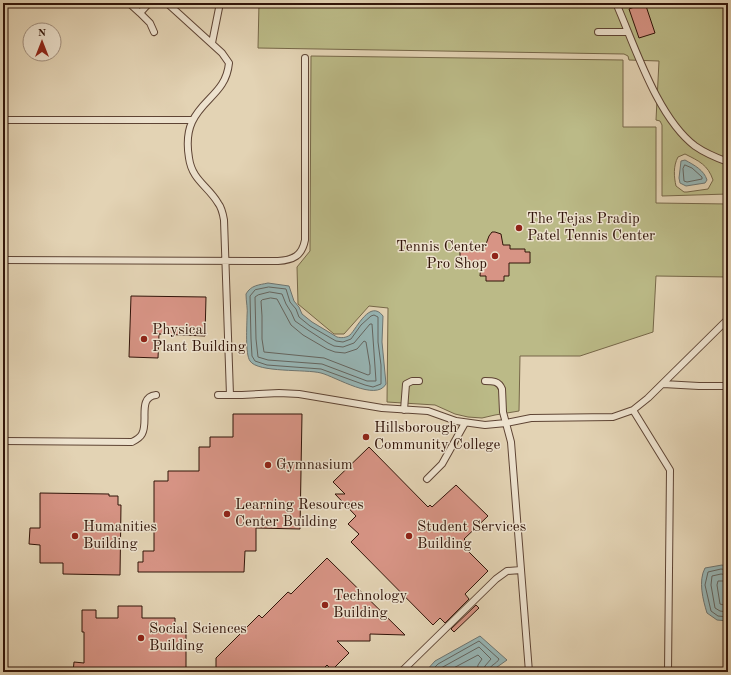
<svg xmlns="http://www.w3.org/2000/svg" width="731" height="675" font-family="'Old Standard TT',serif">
<rect width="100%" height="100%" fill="#e3d3b4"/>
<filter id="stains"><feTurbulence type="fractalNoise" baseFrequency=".005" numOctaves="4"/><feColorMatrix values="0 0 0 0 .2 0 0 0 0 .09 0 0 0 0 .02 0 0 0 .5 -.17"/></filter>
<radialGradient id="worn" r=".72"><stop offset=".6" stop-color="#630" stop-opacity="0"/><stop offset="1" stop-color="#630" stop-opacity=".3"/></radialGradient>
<path fill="#bbba87" stroke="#766748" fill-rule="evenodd" d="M259,3H728V194L662,196V125L660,121L656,120L659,61L629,60L628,56L624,54L258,48ZM685,154C699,161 708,165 713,180L708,189L687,192H684L676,186C674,177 673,166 678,157Z
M311,56L623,60V127H656V203L728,204V277L656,276L653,332L580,356H520L519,411L495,415L482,418L468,417L455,414L435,405L387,402L388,308L369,306L344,334H334L298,304L297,267L310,251Z"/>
<path fill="#97b6b6" stroke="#6e7571" d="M685,160C694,165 704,170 707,180L705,183L686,186L680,183L679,178L681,161Z
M268,283L289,286L294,301L299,307L302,314L312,322L337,337C341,338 346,338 350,335C357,328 370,299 383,316L382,342L386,384C376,402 336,377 321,373C306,369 258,373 250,361C245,354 247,325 247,316C248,309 246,302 246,294C251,285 259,285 268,283Z
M722,565L728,567V621L717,620L707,613C703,600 698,581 705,568Z
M480,636L507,660L490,672H425L435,661Z"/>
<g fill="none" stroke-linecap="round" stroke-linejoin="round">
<path stroke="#646560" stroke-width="1" d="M685,165L692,168L702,177V179L687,182L684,181L683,169Z
M269,287L286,289L290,302L296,309L299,317L310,326L336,341L343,342L351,339L361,325L371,316L374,315L378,317V342L381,365V384L373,387L365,385L321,369L267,365L255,361L252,356L251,339L250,296L255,290Z
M270,292L282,294L286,304L291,312L295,321L308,330L328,343L334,346L343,347L354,343L370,324H372L376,381H367L322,364L268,360L258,357L256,339L255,297L258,295Z
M271,298L277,299L291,325L303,335L327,349L335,352L345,353L357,349L364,341L366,342L370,366V374L368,375L324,358L264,352L262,339V316L261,301L262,300Z
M728,570L721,569L708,572L705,585L711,611L718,616L728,617
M728,575L721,574L712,576L711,585L715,608L720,611L728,612
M728,581H718L717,585L720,604L728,606
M430,672L438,664L479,641L499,659C497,664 489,665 488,672
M437,672L441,668L479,647L491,659L485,666L483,672
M446,672L478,655L482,659L478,665L477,672"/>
</g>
<path fill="#d79485" stroke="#311409" d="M645,3L655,33L639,38L629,9Z
M492,232H495L501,234L503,245H510V249H525V252H530V263H509V276H504V281H486V276H480L481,263H460V248L481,249V244H486L489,236Z
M131,296L206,297L205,336L159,334L158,358L129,357Z
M233,414H302L300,529L256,528V551H245L244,572H138V562H143V551H154V481H168V471H199V447H210V437H233Z
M369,447L428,507L430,505L432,507L456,485L488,516L464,539L467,542L463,546L488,571L465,594L469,599L445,623L440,618L433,625L351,542L359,534L348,524L356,516L335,494H345L333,482Z
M40,493L109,494V496H118V505H121L120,575L63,574V563H40V545L29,544L30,528H40Z
M327,558L405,635L370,634V641H337L349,653L332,670L327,665L320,672H216V658L259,615L262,618L288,592L291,594Z
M476,605L479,608L454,632L451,629Z
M118,606H142V618H175V630H186V672H73L74,662L84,663V632H82V610H96V618H118Z"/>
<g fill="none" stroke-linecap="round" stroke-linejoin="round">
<defs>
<path id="service" d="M129,3L140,13
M149,3L140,13L150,23L154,32
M167,3L222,53L229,63C226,93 203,98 192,122C187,133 187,146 189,158C192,180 208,186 218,203C222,208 223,214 224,220L230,395
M616,3C635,46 657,117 695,146C705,153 717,158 728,162
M598,32H628
M212,43L220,3
M3,120H192
M3,260L278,261C293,260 302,256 305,240V58
M485,381C493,381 499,381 502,389L503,412L511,442L529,672
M663,384L699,386H728
M218,395H242L279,393L299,394L382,408L428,411L456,421L485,425L506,423L531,418L613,417L633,410L648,398L728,319
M404,410L406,384L412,381H419
M633,410L670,470L668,672
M3,441L132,442C136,440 140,438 142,434C149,422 137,397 156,395
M427,479L442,464L465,423
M401,672L496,579L507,571L521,570"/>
</defs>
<use href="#service" stroke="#5e4434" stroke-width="8"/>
<use href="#service" stroke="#ede2ce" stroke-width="6"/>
</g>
<g fill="#8f2418" stroke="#ede2ce" stroke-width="1.5">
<circle cx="519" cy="228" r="4"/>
<circle cx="495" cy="256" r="4"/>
<circle cx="144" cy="339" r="4"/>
<circle cx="366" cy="437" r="4"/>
<circle cx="268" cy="465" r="4"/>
<circle cx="227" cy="514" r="4"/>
<circle cx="75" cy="536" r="4"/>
<circle cx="409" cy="536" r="4"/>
<circle cx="325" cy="605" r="4"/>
<circle cx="141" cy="638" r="4"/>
</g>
<g text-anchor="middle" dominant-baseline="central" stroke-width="3" stroke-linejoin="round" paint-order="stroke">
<g font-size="15" fill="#311409" stroke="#ede2ce" text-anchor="start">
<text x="527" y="219">The Tejas Pradip<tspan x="527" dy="17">Patel Tennis Center</tspan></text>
<text x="487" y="247" text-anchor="end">Tennis Center<tspan x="487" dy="17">Pro Shop</tspan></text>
<text x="152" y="330">Physical<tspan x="152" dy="17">Plant Building</tspan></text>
<text x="374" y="428">Hillsborough<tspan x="374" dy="17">Community College</tspan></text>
<text x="276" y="465">Gymnasium</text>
<text x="235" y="505">Learning Resources<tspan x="235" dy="17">Center Building</tspan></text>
<text x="83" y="527">Humanities<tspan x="83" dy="17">Building</tspan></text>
<text x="417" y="527">Student Services<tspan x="417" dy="17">Building</tspan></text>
<text x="333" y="596">Technology<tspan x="333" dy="17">Building</tspan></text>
<text x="149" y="629">Social Sciences<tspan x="149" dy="17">Building</tspan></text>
</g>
</g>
<rect width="731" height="675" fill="none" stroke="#e3d3b4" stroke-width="16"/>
<rect x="4" y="4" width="723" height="667" fill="none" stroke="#311409" stroke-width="2"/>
<rect x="8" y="8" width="715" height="659" fill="none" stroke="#311409"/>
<g transform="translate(42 42)"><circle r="19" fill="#ede2ce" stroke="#a2907f"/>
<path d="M0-3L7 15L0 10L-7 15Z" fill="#8f2418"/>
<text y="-6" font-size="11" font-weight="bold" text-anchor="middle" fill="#311409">N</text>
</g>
<rect width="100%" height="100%" filter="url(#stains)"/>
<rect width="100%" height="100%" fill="url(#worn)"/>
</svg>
